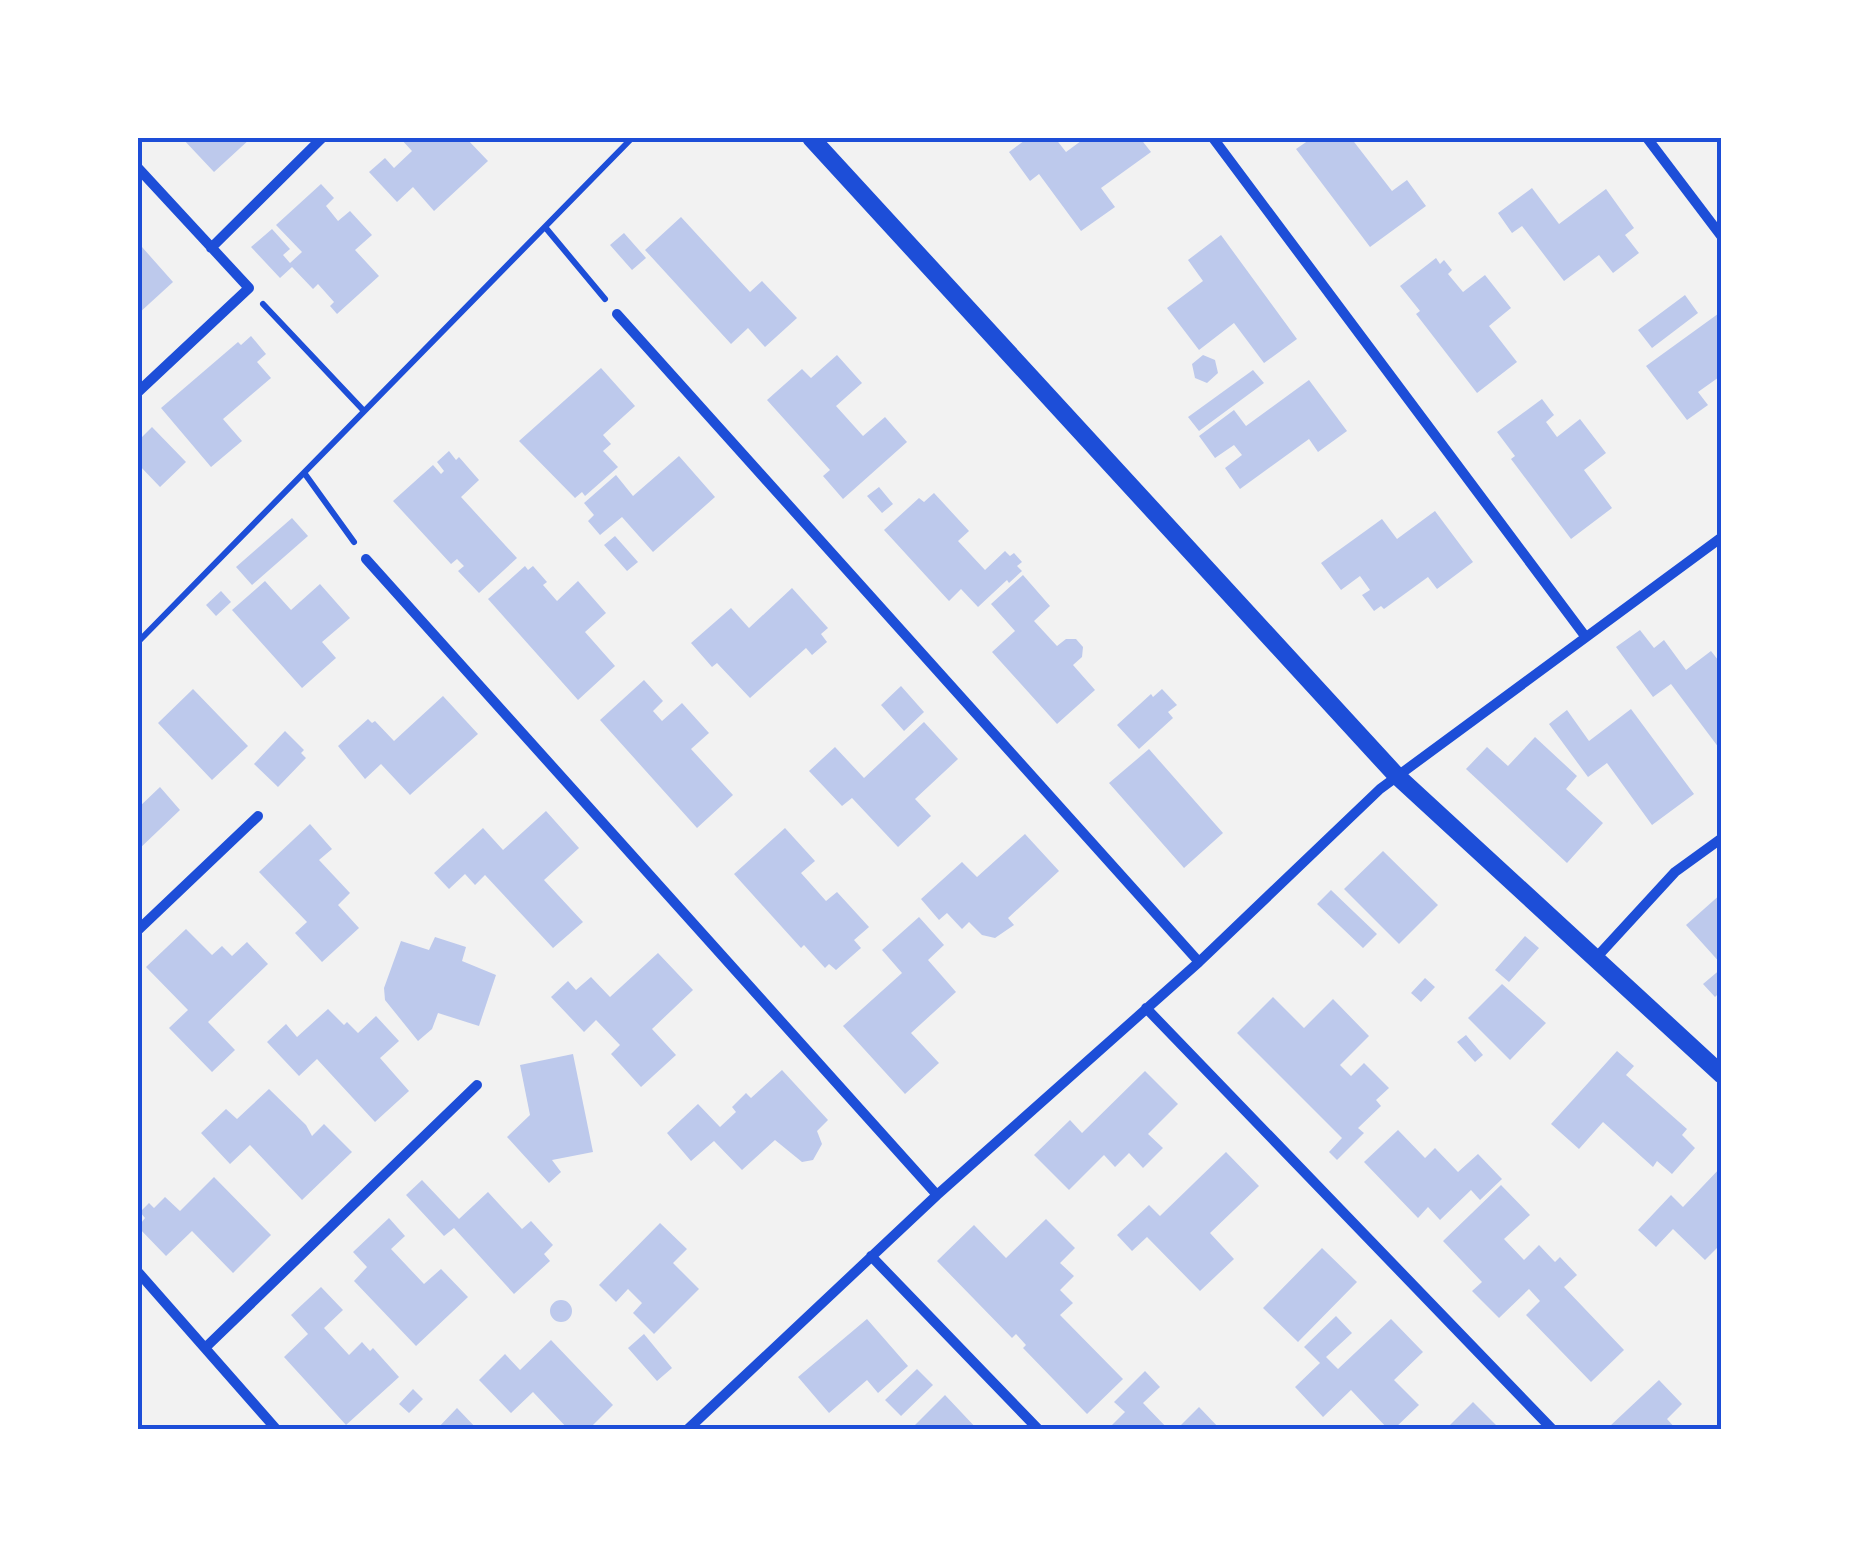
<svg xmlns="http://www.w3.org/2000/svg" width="1859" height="1567" font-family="'Fira Sans',sans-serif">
<rect width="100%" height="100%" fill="#f2f2f2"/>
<path fill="#bdc9ec" d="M182,138H251L214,172Z
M400,138H466L488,161L434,211L413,187L397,202L369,172L385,158L394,168L412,151Z
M1028,138H1055L1066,152L1085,138H1140L1151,152L1101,188L1115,207L1081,231L1039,174L1030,181L1009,152Z
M1312,138H1351L1392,191L1407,180L1426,206L1370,247L1296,149Z
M321,184L334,198L326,206L338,221L350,211L372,235L355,250L379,276L337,314L330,306L334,302L318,284L313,289L292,267L280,278L251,247L272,229L290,249L283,255L290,263L302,252L276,225Z
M1532,188L1559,224L1606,189L1634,228L1625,235L1639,253L1613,273L1599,255L1564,281L1522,226L1512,233L1498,213Z
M681,217L750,292L762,281L797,318L765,347L748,328L731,344L645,250Z
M624,233L646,258L632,270L610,245Z
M1221,235L1297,339L1264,363L1234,323L1199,350L1167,308L1203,281L1188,260Z
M142,247L173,282L138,314V250Z
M1436,258L1440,264L1444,260L1452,270L1448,274L1463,292L1485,275L1511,308L1489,326L1517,362L1477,393L1416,314L1420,311L1400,286Z
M1685,295L1698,313L1652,348L1638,330Z
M1722,311V375L1698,392L1708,405L1687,420L1646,366Z
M251,336L266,354L257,362L271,378L223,419L242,441L211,467L161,408L238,342L241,345Z
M837,355L862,383L836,406L863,436L885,417L907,442L843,499L823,476L830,470L767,400L802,369L811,378Z
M1203,355L1215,360L1218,373L1207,383L1195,378L1192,364Z
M601,368L635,406L603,435L611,444L603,451L618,467L585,496L582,492L575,498L519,441Z
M1253,370L1264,383L1199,431L1188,417Z
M1309,380L1347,431L1318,452L1309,439L1240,489L1225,468L1242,455L1234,445L1215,458L1199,436L1234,410L1246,426Z
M1542,399L1554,415L1546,422L1557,437L1580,419L1606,453L1584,470L1612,508L1571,539L1511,459L1515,456L1497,432Z
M152,427L186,462L160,487L138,464V441Z
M449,451L456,460L459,457L479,480L461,497L517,558L479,593L458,571L464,566L457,559L451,564L393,501L433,465L441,474L444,471L437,462Z
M679,456L715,497L653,552L622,517L600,535L588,521L594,515L584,503L616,475L633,496Z
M879,487L893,504L882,513L867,496Z
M934,493L969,531L958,541L985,570L1005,551L1010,556L1014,553L1022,562L1017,566L1022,571L1009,583L1007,580L978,607L961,589L949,601L884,530L919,498L924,502Z
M1435,511L1473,562L1437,589L1428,577L1384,609L1381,606L1374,611L1362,595L1370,590L1360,576L1341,590L1321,563L1382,519L1397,539Z
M292,518L308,536L252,585L236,567Z
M615,536L638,562L627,571L604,545Z
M525,566L528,570L533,566L547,582L543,585L557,601L578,581L606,613L585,632L615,666L578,700L488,599Z
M1023,575L1050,606L1034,621L1057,646L1066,639H1076L1083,647L1082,657L1073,665L1095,690L1057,724L992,652L1015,631L991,604Z
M265,581L291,610L320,584L350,618L322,642L336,658L302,688L232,610Z
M792,588L828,628L821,634L827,642L812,655L806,648L750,698L717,663L712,667L691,643L731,608L749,628Z
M221,591L231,602L216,616L206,605Z
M1640,630L1654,648L1664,640L1686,670L1711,651L1722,665L1719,748L1671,684L1653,697L1616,647Z
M644,680L663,701L653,711L662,721L682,703L709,733L691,749L733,795L697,828L600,720Z
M901,686L924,712L904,731L881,705Z
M193,689L248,746L212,780L158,723Z
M1162,689L1177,705L1168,712L1173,718L1139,749L1117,725L1151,694L1153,697Z
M443,696L478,734L410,795L381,764L365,779L338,746L368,719L372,723L375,721L394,741Z
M1631,709L1694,794L1652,825L1607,763L1588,777L1549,724L1567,710L1589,741Z
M924,722L958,759L915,799L931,816L898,847L852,798L842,806L809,771L835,747L864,778Z
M285,731L304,750L301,753L306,758L278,787L254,764Z
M1535,737L1577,776L1566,789L1603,823L1567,863L1466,769L1487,747L1508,766Z
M1149,749L1223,833L1184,868L1109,783Z
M160,787L180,810L138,850V808Z
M546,811L579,848L544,880L583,922L553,948L485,875L475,885L465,874L449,889L434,873L483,828L503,850Z
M310,824L332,849L319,860L350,893L338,905L359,928L322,962L295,933L307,922L259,872Z
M785,828L815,861L801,873L826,901L837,892L869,927L854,940L861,948L836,970L829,964L825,968L804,945L801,948L734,874Z
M1025,834L1059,871L1008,918L1014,925L995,938L982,935L969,922L962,929L947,913L939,920L921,899L962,862L977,877Z
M1383,851L1438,905L1399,944L1344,889Z
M1331,890L1377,934L1363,948L1317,904Z
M1722,893V965L1686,925Z
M919,917L944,945L928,960L956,992L911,1033L939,1063L905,1094L843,1026L902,973L882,950Z
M186,929L212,955L222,946L232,956L247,942L268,964L208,1022L235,1050L212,1072L169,1028L188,1010L146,967Z
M1525,936L1539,948L1509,982L1495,970Z
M435,937L466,947L462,961L496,975L479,1026L438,1013L432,1029L418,1041L385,1000L384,988L401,941L429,950Z
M658,953L693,990L652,1029L676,1055L641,1087L611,1054L620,1045L596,1020L584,1032L551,997L568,981L576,990L591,977L610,997Z
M1722,968V990L1715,997L1703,984Z
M1425,978L1435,987L1421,1002L1411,993Z
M1502,984L1546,1023L1510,1060L1468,1018Z
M1273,997L1304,1028L1333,999L1369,1036L1340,1065L1351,1076L1364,1063L1389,1088L1376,1100L1381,1106L1358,1128L1364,1133L1337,1160L1329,1152L1342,1138L1237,1033Z
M328,1009L344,1025L347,1022L358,1033L376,1016L399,1041L380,1058L409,1091L375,1122L317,1059L299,1076L267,1042L286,1024L297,1037Z
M1466,1035L1483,1055L1475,1062L1457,1042Z
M1617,1051L1634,1066L1626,1075L1687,1129L1682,1135L1695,1148L1672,1174L1657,1161L1653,1167L1603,1122L1579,1149L1551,1124Z
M573,1054L593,1152L552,1160L561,1172L549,1183L507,1137L530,1115L520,1065Z
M782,1070L828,1120L817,1131L822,1144L813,1160L802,1162L775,1140L742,1170L714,1141L691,1161L667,1133L698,1104L720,1127L736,1112L732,1107L746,1093L751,1098Z
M1145,1071L1178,1104L1148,1134L1163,1148L1143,1168L1129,1153L1115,1167L1104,1155L1069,1190L1034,1155L1070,1120L1082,1133Z
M269,1089L306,1125L312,1136L324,1124L352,1152L302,1200L250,1145L230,1164L201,1133L226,1109L237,1119Z
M1398,1130L1425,1158L1435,1148L1458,1172L1478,1154L1502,1179L1480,1200L1471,1190L1440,1220L1428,1207L1418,1218L1364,1162Z
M1226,1152L1259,1186L1210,1233L1234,1259L1200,1291L1147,1237L1132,1251L1117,1235L1149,1205L1160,1216Z
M1722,1166V1243L1705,1260L1673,1229L1656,1247L1638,1230L1671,1195L1683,1207Z
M214,1177L271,1235L233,1273L192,1231L166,1256L138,1227L145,1218L140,1212L149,1203L154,1208L165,1197L180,1211Z
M422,1180L459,1219L488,1192L522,1229L531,1221L553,1245L544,1254L550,1261L514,1294L454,1228L444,1236L406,1195Z
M1501,1185L1530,1215L1504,1239L1524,1260L1539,1245L1555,1262L1560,1257L1577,1275L1564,1287L1624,1350L1591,1382L1526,1315L1540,1301L1529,1289L1499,1318L1472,1291L1482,1282L1443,1241Z
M389,1218L405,1236L391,1249L424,1284L441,1269L468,1297L416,1346L354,1281L367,1267L353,1252Z
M1046,1219L1075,1248L1060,1263L1074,1276L1060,1290L1073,1303L1060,1315L1123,1379L1087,1414L1023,1348L1026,1345L1016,1334L1012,1338L937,1261L974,1225L1006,1258Z
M660,1223L687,1249L673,1263L699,1289L654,1334L633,1313L642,1303L628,1289L616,1302L599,1285Z
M1322,1248L1357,1282L1298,1342L1263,1308Z
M321,1287L343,1310L324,1328L349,1355L362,1342L370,1351L373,1348L399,1377L346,1425L284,1357L308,1334L291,1315Z
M550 1311a11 11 0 1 1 22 0a11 11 0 1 1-22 0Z
M1336,1316L1352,1333L1326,1357L1338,1369L1391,1319L1423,1352L1394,1380L1419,1405L1393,1430H1389L1351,1390L1323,1417L1295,1387L1320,1363L1304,1347Z
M867,1319L908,1366L878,1393L867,1380L829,1413L798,1377Z
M644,1334L672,1368L657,1381L628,1348Z
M551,1340L613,1405L588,1430H569L533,1392L511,1413L479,1380L505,1354L520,1370Z
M917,1369L933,1385L901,1416L885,1400Z
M1145,1371L1160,1387L1143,1403L1169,1430H1107L1125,1412L1114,1402Z
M1659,1380L1682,1404L1667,1419L1677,1430H1613L1610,1426Z
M413,1389L423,1399L409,1413L399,1404Z
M945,1395L978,1430H910Z
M1473,1402L1501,1430H1445Z
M1199,1407L1221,1430H1176Z
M457,1408L478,1430H436Z"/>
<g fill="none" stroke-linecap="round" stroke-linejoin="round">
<path stroke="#1d4ed8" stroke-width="6" d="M545,227L605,299
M263,304L364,411
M305,474L354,542
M138,642L632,138"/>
<path stroke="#1d4ed8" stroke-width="10" d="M1213,138L1585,636
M1647,138L1722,237
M138,168L249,288L138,392
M211,248L322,138
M617,314L1199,962
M366,559L937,1195
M138,930L258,816
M1595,959L1675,872L1722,838
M1146,1008L1553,1430
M871,1256L1039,1430
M138,1272L277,1430
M205,1348L477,1085
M687,1430L937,1195L1199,962L1380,789L1722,537"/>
<path stroke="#1d4ed8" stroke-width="18" d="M811,138L1396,775L1722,1075"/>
</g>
<rect width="1859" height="1567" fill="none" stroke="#ffffff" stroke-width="280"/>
<rect x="140" y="140" width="1579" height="1287" fill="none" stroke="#1d4ed8" stroke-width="4"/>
</svg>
